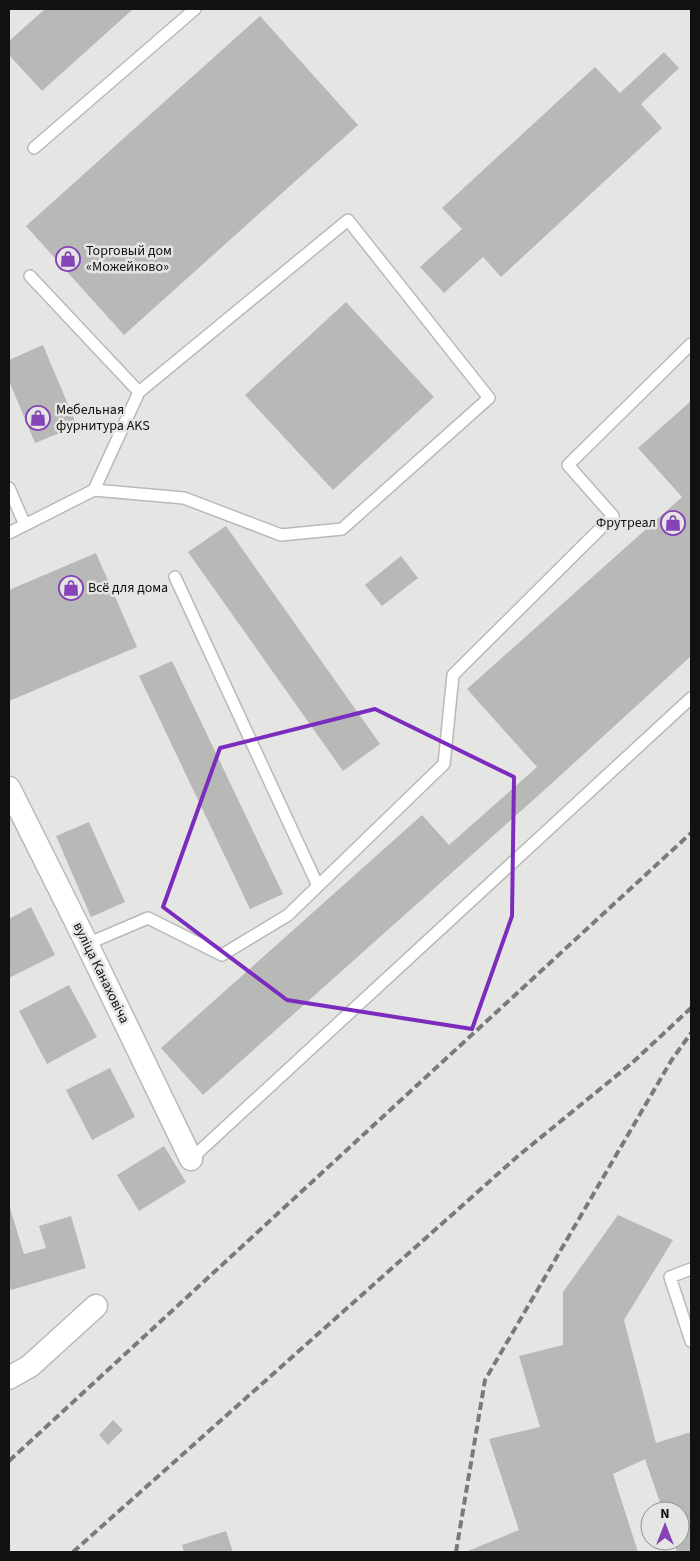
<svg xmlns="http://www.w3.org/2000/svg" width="700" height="1561" font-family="'Source Sans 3',sans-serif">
<rect width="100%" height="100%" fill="#e5e6e3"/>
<path fill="#b8b9b7" d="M45,9H133L42,91L9,55V41Z
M260,16L358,125L124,335L26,226Z
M664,52L679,68L641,104L662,128L501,277L483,257L444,293L420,267L462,229L442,208L595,67L620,93Z
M346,302L434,397L333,490L245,395Z
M43,345L77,426L35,443L9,381V360Z
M691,401V656L550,785L203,1095L161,1048L422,815L449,845L537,767L467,689L682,497L638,448Z
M226,526L380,744L343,771L188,552Z
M96,553L137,647L9,701V590Z
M401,556L418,578L382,606L365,585Z
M172,661L283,894L250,909L139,676Z
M89,822L125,902L91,917L56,836Z
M31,907L55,955L9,978V919Z
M69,985L97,1037L47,1064L19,1011Z
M110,1068L135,1117L92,1140L66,1090Z
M164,1146L186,1182L139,1211L117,1175Z
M9,1205L24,1254L46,1248L39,1226L71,1216L86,1268L11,1290L9,1282Z
M618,1215L673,1240L624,1320L656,1443L691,1432V1552H677L673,1541H680V1511H663L645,1459L613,1474L638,1552H469L468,1551L519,1530L489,1439L540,1427L519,1356L563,1345V1292Z
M113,1420L123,1430L108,1445L99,1435Z
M226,1531L233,1552H184L182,1545Z"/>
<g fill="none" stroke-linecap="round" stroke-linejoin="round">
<defs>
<path id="service" d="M34,148L195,9
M30,276L139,392
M9,488L25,525
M9,533L94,490L184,498L281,535L342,529L489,398L348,220L139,392L94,490
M175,577L318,886
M87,944L148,918L222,955L288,915L444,764L453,675L613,516L568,465L691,344
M191,1159L691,698
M691,1269L670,1277L691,1341"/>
<path id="minor" d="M9,788L87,944L191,1159
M9,1378L30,1366L96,1306"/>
</defs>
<use href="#service" stroke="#b8bab7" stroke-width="14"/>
<use href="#minor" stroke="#b8bab7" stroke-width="25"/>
<use href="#service" stroke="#fff" stroke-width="11"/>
<use href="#minor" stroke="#fff" stroke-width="22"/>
<path stroke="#7a7b79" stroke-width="4" stroke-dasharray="8 4" stroke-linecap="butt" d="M9,1461L691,833
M73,1552L518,1156L632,1063L691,1008
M456,1552L485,1380L671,1061L691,1033"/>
</g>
<path fill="none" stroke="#7b2cbf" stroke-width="4" stroke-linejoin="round" d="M375,709L514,777L512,916L472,1029L287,1000L163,907L220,748Z"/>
<defs>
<symbol id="shop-ring" viewBox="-11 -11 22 22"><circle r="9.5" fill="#e5e6e3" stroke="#8543b7" stroke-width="1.5"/><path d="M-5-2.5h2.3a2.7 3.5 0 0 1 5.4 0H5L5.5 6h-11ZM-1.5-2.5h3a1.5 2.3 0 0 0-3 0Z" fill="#8543b7"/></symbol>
</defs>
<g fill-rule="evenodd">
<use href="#shop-ring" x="54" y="245" width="28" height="28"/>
<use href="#shop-ring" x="24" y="404" width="28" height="28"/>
<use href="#shop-ring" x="659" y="509" width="28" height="28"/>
<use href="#shop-ring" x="57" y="574" width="28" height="28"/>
</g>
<g text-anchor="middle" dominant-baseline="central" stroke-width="5" stroke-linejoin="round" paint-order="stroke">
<g font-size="14" fill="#101110" stroke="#e5e6e3" text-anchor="start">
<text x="86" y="251">Торговый дом<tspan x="86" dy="16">«Можейково»</tspan></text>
<text x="56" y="410">Мебельная<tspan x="56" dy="16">фурнитура AKS</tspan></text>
<text x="656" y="523" text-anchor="end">Фрутреал</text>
<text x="88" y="588">Всё для дома</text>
</g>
<g font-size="14" fill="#101110" stroke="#e5e6e3">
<text transform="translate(101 973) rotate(64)">вуліца Канаховіча</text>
</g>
</g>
<rect width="700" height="1561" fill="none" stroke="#101110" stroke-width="20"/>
<g transform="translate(665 1526)"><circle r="24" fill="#e5e6e3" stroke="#90918f"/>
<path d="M0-4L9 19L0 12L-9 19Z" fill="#8543b7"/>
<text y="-8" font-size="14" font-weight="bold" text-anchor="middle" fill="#101110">N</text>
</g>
</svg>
